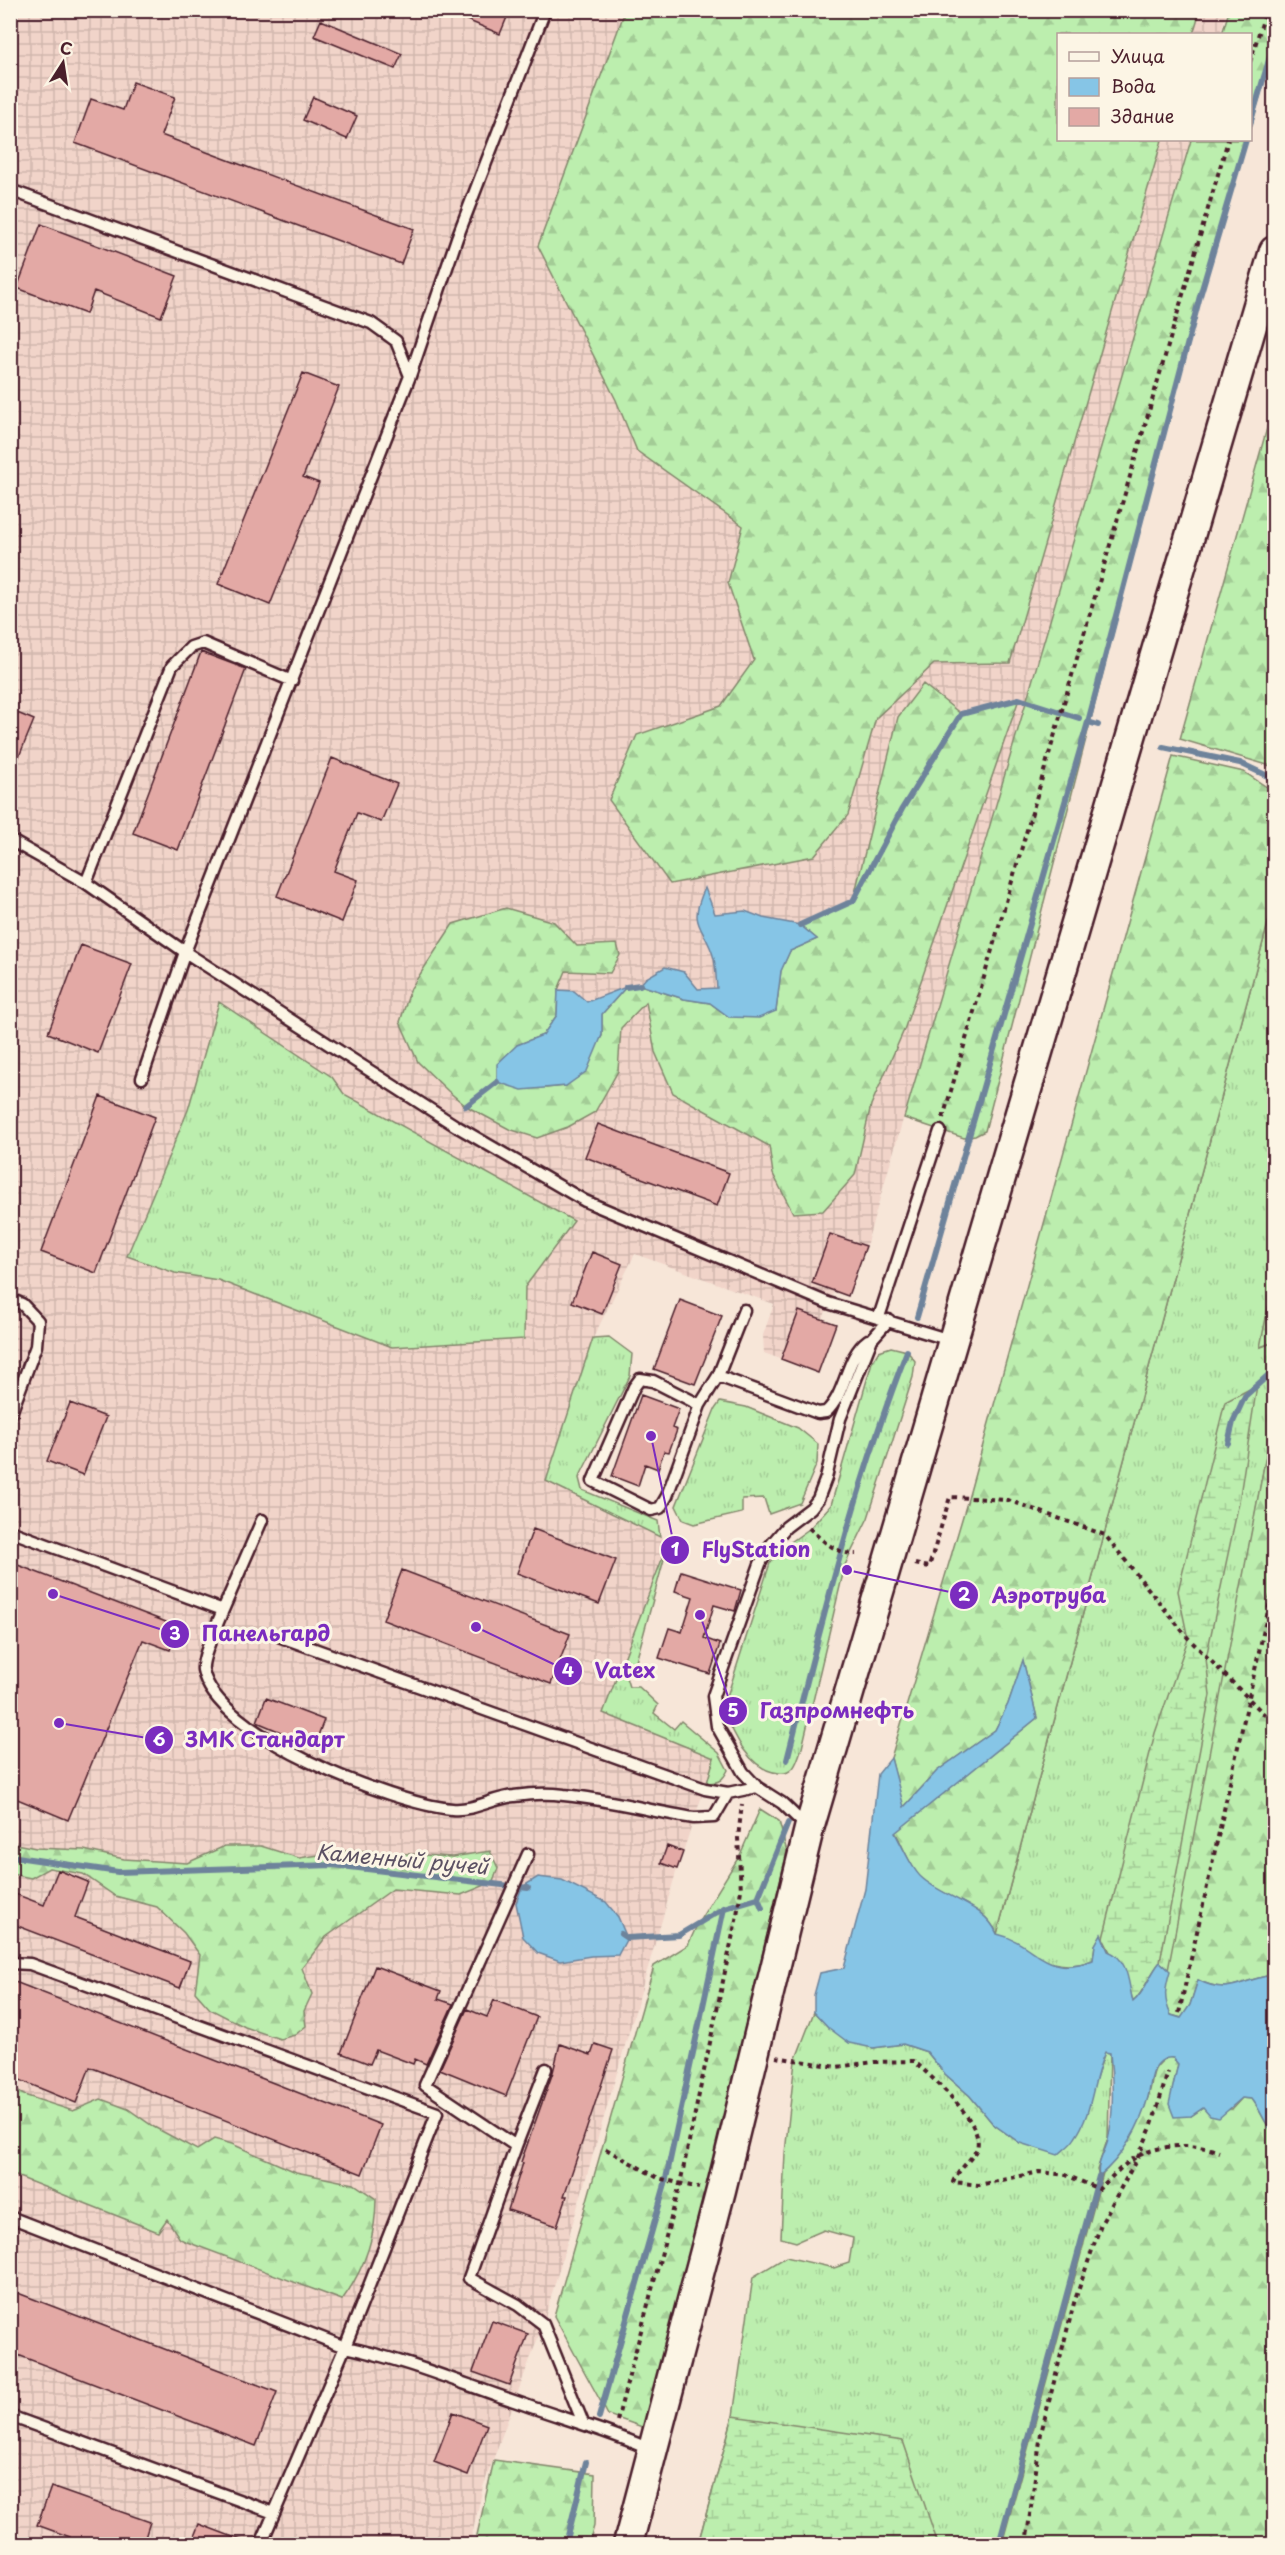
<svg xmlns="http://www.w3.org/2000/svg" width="1285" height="2555" font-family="'Playpen Sans',sans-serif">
<defs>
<pattern id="industrial-grid" width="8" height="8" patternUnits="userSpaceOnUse" patternTransform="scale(1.5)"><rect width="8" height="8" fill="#f1d4c9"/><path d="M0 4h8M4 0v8" fill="none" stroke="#d0b6ad"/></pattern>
<pattern id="grass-tufts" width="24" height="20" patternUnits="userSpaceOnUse" patternTransform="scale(1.5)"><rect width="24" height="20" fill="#bceeae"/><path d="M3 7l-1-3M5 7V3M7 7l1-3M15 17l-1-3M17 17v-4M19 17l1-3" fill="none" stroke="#a3cc96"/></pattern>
<pattern id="forest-firs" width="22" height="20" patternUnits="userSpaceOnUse" patternTransform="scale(1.5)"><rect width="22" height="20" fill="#bceeae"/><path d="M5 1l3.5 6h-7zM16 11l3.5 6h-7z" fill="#a3cc96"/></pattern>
<pattern id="wetland-marsh" width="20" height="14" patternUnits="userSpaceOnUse" patternTransform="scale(1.5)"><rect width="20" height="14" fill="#bceeae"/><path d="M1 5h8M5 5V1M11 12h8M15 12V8" fill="none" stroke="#a3cc96"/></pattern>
</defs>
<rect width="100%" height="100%" fill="#f7e6d8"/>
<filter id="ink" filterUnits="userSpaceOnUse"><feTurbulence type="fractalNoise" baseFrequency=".0167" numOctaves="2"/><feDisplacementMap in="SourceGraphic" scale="12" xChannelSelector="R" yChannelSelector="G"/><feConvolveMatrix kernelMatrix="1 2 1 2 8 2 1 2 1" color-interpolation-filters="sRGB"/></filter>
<g filter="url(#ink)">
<path fill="url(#industrial-grid)" d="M11,11H1227L1220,34H1058V140H1190L866,1246L834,1291L823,1319L836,1324L818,1373L764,1353L763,1335L774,1304L635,1254L593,1338L546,1480L669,1541L604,1712L715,1758L677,1869L543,2324L483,2487L470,2544H11Z"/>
<path fill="url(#grass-tufts)" stroke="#83866c" stroke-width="1.5" d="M1274,901V1279L1261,1347L1274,1342V1413L1170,1971L1160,1962L1108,1951L1101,1935L1095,1945L1093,1960C1054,1975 1031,1953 997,1934Z
M219,1002L332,1077L344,1094L574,1221L525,1287L524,1339L392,1347L218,1280L175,1273L127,1256L188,1110Z
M609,1337L632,1354L630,1376L579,1478L582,1490L658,1521L660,1537L546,1481L593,1338Z
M891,1347L907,1351L915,1361L913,1377L868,1518L845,1565L802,1748C799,1754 797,1765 792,1769C788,1773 784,1774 779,1773C749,1771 733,1733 723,1709L770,1563L781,1549L809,1529L831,1505L872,1362L879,1351Z
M720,1402L746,1407L798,1428L818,1444L817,1463L800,1503L769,1514L764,1498L742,1499V1513L694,1524L683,1520L676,1506L715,1409Z
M669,1541L634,1669L625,1674L629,1687H639L658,1705L654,1713L674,1729L681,1721L719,1753L728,1770C723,1780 719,1783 707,1783L714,1758L603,1713Z
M814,2012L829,2028L873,2048L903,2044L927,2052L945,2074L970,2096L993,2124L1020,2143L1094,2083L1105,2052L1110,2053L1108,2138L1097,2170L1099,2176L1103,2173L1002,2544H698L733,2416L753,2277L786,2257L834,2268L849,2263L853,2238L824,2230L796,2242L781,2238L785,2153L795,2061Z"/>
<path fill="url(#forest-firs)" stroke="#83866c" stroke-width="1.5" d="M625,11H1200L1193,34H1058V140H1162L1010,663L934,664L876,718L848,815L814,856L670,884L609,800L637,735L721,706L754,660L728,583L743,526L637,451L616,400L538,246Z
M1229,11H1274V48L1251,128L1250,34H1222Z
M1191,140H1247L1200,296L985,1131L975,1136L964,1138L904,1118Z
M1274,403V767L1180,739Z
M923,684L961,714L1019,699L904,1030L871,1105L855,1175L823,1211L793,1213L773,1174L769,1146L673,1093L655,1052L646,1002L621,1028L618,1071L595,1112L568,1127L537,1138L509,1129L466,1106L448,1091L418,1062L400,1022L411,988L453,924L506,908L554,922L577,946L617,944L620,955L610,973L566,971L558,990L557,1015L543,1035L517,1045L546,1088L566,1086L602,1036V1014L626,987L640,985L684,999L710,1003L729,1017L776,1011L781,970L790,951L817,939L800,925L853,901L898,717Z
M1173,756L1244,772L1274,792V901L997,1934C985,1904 942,1898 920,1877C911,1868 902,1844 895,1832L1037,1718L1023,1661L1008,1704L995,1730L937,1771L903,1808L891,1758L968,1499Z
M1274,1279V1342L1260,1347Z
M1274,1413V1975C1242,1978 1231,1997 1198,1980L1190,2005L1182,2018L1171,2015L1165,2003V1986Z
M760,1809L779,1821L787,1852L648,2429L608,2415L554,2316L654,1966L688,1945L698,1923L740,1855Z
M11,1843L36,1848L84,1850L124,1859L187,1863L225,1846H261L299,1858L353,1850L452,1857L490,1851L498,1868L493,1882L461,1895L393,1889L326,1937L302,1968L312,1994L304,2011L306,2026L295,2035L280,2039L245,2027L210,2009L195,1992L200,1955L184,1933L157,1907L115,1896L83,1874L49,1868L31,1878L11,1874Z
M1168,2057L1173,2058L1178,2064L1170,2103L1191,2116L1203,2108L1232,2109L1242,2098L1252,2099C1261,2110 1264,2124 1274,2133V2544H1002L1103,2173C1121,2155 1140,2121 1148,2097C1155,2078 1148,2069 1168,2057Z
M11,2088L24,2095L73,2111L101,2099L128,2109L154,2127L197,2150L214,2139L232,2144L296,2172L354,2184L376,2199C376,2236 364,2270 342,2300L187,2242L180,2239L167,2219L158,2232L11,2174Z
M494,2460L595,2474L594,2526L589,2544H475Z"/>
<path fill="url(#wetland-marsh)" stroke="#83866c" stroke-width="1.5" d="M1257,1385L1239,1502L1206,1658L1210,1695L1160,1962C1149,1975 1145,1991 1133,2002L1131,1994L1103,1938L1155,1733L1188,1639L1178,1591L1225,1402Z
M733,2416L903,2441L938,2544H698Z"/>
<path fill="#86c5e6" stroke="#6e839b" stroke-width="1.5" d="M705,888L715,914L745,911L763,918L800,925L817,939L790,951L781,971L776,1011L759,1018L729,1017L710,1003L684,999L640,985L646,978L665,967L684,972L698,989L717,988C716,979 716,968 714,959C706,926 686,928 705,888Z
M626,987L602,1014V1035L587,1071L566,1086L522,1090L497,1082V1064L517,1045L543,1035L557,1015L558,990L574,991L587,1002Z
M1023,1660L1037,1718L895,1833C902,1845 911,1868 921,1877C943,1898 985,1904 997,1934C1037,1943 1043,1979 1093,1960L1095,1945L1101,1934L1108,1951C1129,1959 1128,1983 1133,2002C1146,1991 1149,1975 1160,1962L1170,1971C1165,1988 1163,1999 1171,2015L1181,2018L1190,2005L1198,1980C1231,1997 1242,1978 1274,1975V2133C1264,2124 1261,2110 1252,2099L1242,2098L1219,2118L1210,2116L1203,2108L1191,2116L1174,2117L1169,2104L1178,2064L1173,2058C1167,2057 1161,2060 1157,2065C1150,2074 1151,2086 1148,2097C1141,2125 1122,2158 1099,2176C1096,2164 1105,2152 1108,2140C1114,2115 1113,2078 1110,2053L1105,2052C1092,2080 1093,2113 1075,2138C1071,2145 1063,2150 1058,2155L1020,2143L993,2124L970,2096L945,2074L927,2052L903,2044L873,2048L849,2043L829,2028L814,2012V1995L820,1973L844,1968L865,1889L878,1774L891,1758L904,1807L937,1771L995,1730L1008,1704Z
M538,1877L562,1880L606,1902L618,1917L627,1938L618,1955L591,1956L560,1961L538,1953L523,1937L516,1903L522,1887Z"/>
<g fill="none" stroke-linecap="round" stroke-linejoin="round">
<path stroke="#6e839b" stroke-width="6" d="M1250,124L1274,43
M1088,722L1098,725
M1163,747L1240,763L1274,779
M800,925L853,901L902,809L961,714L1019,699L1079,718
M626,987L640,985
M466,1106L497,1082
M917,1317L1088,722L1200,296L1246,140
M1228,1443L1233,1422L1245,1396L1274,1370
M787,1760C822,1622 855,1484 907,1351
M10,1856L118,1872L333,1865L528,1888
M758,1898L788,1823
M621,1934L627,1938L679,1935L724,1908L758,1898L762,1908
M599,2417L664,2188L724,1908
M566,2544L586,2462
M999,2544L1099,2176"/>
</g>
<path fill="#e3a9a5" stroke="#4a1f2b" stroke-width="1.5" d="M443,10H510L500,34Z
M321,20L402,54L395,69L314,36Z
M133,82L175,97L161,135L414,229L401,264L75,143L91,99L123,110Z
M313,97L357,116L347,139L303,120Z
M41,224L177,276L161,317L94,291L86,314L17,288Z
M303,373L339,387L303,477L319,483L270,605L218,584Z
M201,652L246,669L178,850L133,833Z
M10,710L34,720L11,776H10Z
M332,758L397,784L381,822L357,813L334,871L358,880L342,922L277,896Z
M81,945L132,964L98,1053L48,1033Z
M100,1096L155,1117L96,1273L41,1252Z
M598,1124L729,1173L717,1206L585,1157Z
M830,1234L866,1246L848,1296L812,1283Z
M592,1252L622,1264L602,1314L572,1302Z
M680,1300L722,1316L695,1384L654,1369Z
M799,1311L836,1324L818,1373L781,1359Z
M641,1395L679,1409L672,1428L677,1430L669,1452L664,1451L658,1469L645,1464L638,1486L612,1476Z
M70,1403L106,1417L83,1475L47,1461Z
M533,1529L616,1560L599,1604L517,1573Z
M10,1562L179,1627L170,1650L143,1640L68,1820L10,1796Z
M402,1570L570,1634L551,1684L383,1620Z
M681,1571L741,1590L735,1611L714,1605L704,1638L720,1644L710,1674L659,1658L669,1628L682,1632L693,1597L675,1591Z
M266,1698L324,1720L314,1746L257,1722Z
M667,1846L683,1852L677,1869L661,1863Z
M58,1870L88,1882L75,1917L190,1961L180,1988L10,1923V1892L44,1905Z
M375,1966L441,1991L438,1999L453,2004L426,2064L415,2059L413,2064L376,2050L370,2064L341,2053Z
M10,1980L381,2125L362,2174L90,2067L76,2103L10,2076Z
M494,2000L537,2017L506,2096L440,2069L467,2009L487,2017Z
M560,2044L591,2055L595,2044L613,2050L564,2196H567L557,2226L508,2210L523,2163L521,2162L553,2072Z
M10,2290L277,2392L256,2446L10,2352Z
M492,2321L528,2334L509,2385L473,2372Z
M453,2412L487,2425L468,2475L434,2462Z
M51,2487L150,2522L143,2544H67L70,2537L37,2525Z
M199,2524L249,2543L248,2544H191Z"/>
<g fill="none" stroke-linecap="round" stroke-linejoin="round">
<defs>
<path id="lane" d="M10,190L371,323L396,341L410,376L185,952L142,1078
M410,376L457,238L545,10
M10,840L86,883L185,952L456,1126L585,1201L828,1303L950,1340
M86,883L172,666L191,647L203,643L292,681
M10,1299L22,1304L38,1321L36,1346L10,1416
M879,1317L940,1131
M718,1376L818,1413L826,1412C847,1393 845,1357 868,1340
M700,1405L653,1381L640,1379L634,1387L593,1481L651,1510L660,1508L667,1496L700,1405L718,1376L744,1310
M10,1531L223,1610C218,1623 201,1658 203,1670C215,1735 391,1803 452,1809C474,1811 493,1798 514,1796C529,1794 548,1793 564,1795C607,1799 651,1811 694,1818L714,1817L728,1793L757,1787L782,1803L808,1828
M223,1610L262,1520
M281,1637L705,1789L728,1793
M757,1787L743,1772L717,1726L713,1696L760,1564L769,1547L786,1527L811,1508L818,1499L826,1478L840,1419L872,1339L889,1320
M10,1963L30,1964L437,2113L345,2347L10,2217
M546,2069L516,2146L469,2278L518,2305L543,2324L583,2423
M516,2146L425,2085L528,1854
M10,2416L274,2513
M261,2544L345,2347C403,2359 458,2382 514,2401C561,2418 607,2430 652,2450"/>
<path id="secondary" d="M628,2544L721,2190L809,1829L1274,251"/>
</defs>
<use href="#lane" stroke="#4a1f2b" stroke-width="15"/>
<use href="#secondary" stroke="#4a1f2b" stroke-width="33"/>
<path stroke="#4a1f2b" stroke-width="4" stroke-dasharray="4.5 4.5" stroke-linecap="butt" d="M1250,62L1266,10
M943,1118L1228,140
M809,1528C823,1541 836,1554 856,1554
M915,1564L929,1567L950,1497L1008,1500L1105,1535L1188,1638L1274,1724
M1179,2013L1274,1584
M776,2057L837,2067L874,2062L914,2061C931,2077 985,2123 977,2148C973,2159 958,2169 953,2182L979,2185L1039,2172L1066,2175L1099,2189C1111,2178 1125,2162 1140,2155C1163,2144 1195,2143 1219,2152
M606,2149L658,2178L699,2188
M617,2421L680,2184L737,1915L741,1890L738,1838L742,1804
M1026,2544L1041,2433L1074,2303L1101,2224L1139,2155L1152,2125L1168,2072"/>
<use href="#lane" stroke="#fcf5e5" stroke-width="10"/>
<use href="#secondary" stroke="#fcf5e5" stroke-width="28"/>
</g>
</g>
<g text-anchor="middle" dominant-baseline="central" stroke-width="6" stroke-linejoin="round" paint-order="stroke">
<g font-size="21" font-style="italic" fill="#5c5163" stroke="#fcf5e5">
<text transform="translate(402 1858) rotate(5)">Каменный ручей</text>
</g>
</g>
<path fill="none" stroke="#7b2cbf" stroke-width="2" d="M651 1436L675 1550M847 1570L964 1595M53 1594L175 1634M476 1627L568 1671M700 1615L733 1711M59 1723L159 1740"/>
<g fill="#7b2cbf" stroke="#fcf5e5" stroke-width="2">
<circle cx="651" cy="1436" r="6"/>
<circle cx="847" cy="1570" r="6"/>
<circle cx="53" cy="1594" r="6"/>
<circle cx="476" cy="1627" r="6"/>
<circle cx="700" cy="1615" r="6"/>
<circle cx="59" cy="1723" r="6"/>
<circle cx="675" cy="1550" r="15"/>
<circle cx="964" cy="1595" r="15"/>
<circle cx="175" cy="1634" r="15"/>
<circle cx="568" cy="1671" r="15"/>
<circle cx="733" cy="1711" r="15"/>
<circle cx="159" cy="1740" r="15"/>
</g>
<g font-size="18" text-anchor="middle" font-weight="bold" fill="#fff">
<text x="675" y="1556">1</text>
<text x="964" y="1601">2</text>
<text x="175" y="1640">3</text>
<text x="568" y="1677">4</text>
<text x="733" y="1717">5</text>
<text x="159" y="1746">6</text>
</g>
<g font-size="21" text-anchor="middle" font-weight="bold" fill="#7b2cbf" stroke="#fcf5e5" stroke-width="6" stroke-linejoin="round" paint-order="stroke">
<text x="756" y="1557">FlyStation</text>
<text x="1049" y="1603">Аэротруба</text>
<text x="266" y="1641">Панельгард</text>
<text x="625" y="1678">Vatex</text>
<text x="837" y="1718">Газпромнефть</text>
<text x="265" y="1747">ЗМК Стандарт</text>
</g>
<rect width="1285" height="2555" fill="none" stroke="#fcf5e5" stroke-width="36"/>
<rect x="18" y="18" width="1249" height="2519" fill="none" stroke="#4a1f2b" stroke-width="2" filter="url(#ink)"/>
<rect x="1057" y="33" width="195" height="108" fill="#fcf5e5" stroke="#b59f9b" stroke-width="1.5"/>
<rect x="1069" y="52" width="30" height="9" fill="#fcf5e5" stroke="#b59f9b" stroke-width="1.5"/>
<text x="1111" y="63" font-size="18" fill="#4a1f2b">Улица</text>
<rect x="1069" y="78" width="30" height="18" fill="#86c5e6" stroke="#b59f9b" stroke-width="1.5"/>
<text x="1111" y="93" font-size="18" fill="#4a1f2b">Вода</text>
<rect x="1069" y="108" width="30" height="18" fill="#e3a9a5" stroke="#b59f9b" stroke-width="1.5"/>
<text x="1111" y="123" font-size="18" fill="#4a1f2b">Здание</text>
<g transform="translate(63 63) rotate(12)" stroke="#fcf5e5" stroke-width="4.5" paint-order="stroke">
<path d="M0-4.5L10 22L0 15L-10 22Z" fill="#4a1f2b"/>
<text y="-9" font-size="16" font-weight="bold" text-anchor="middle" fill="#4a1f2b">С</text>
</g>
</svg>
